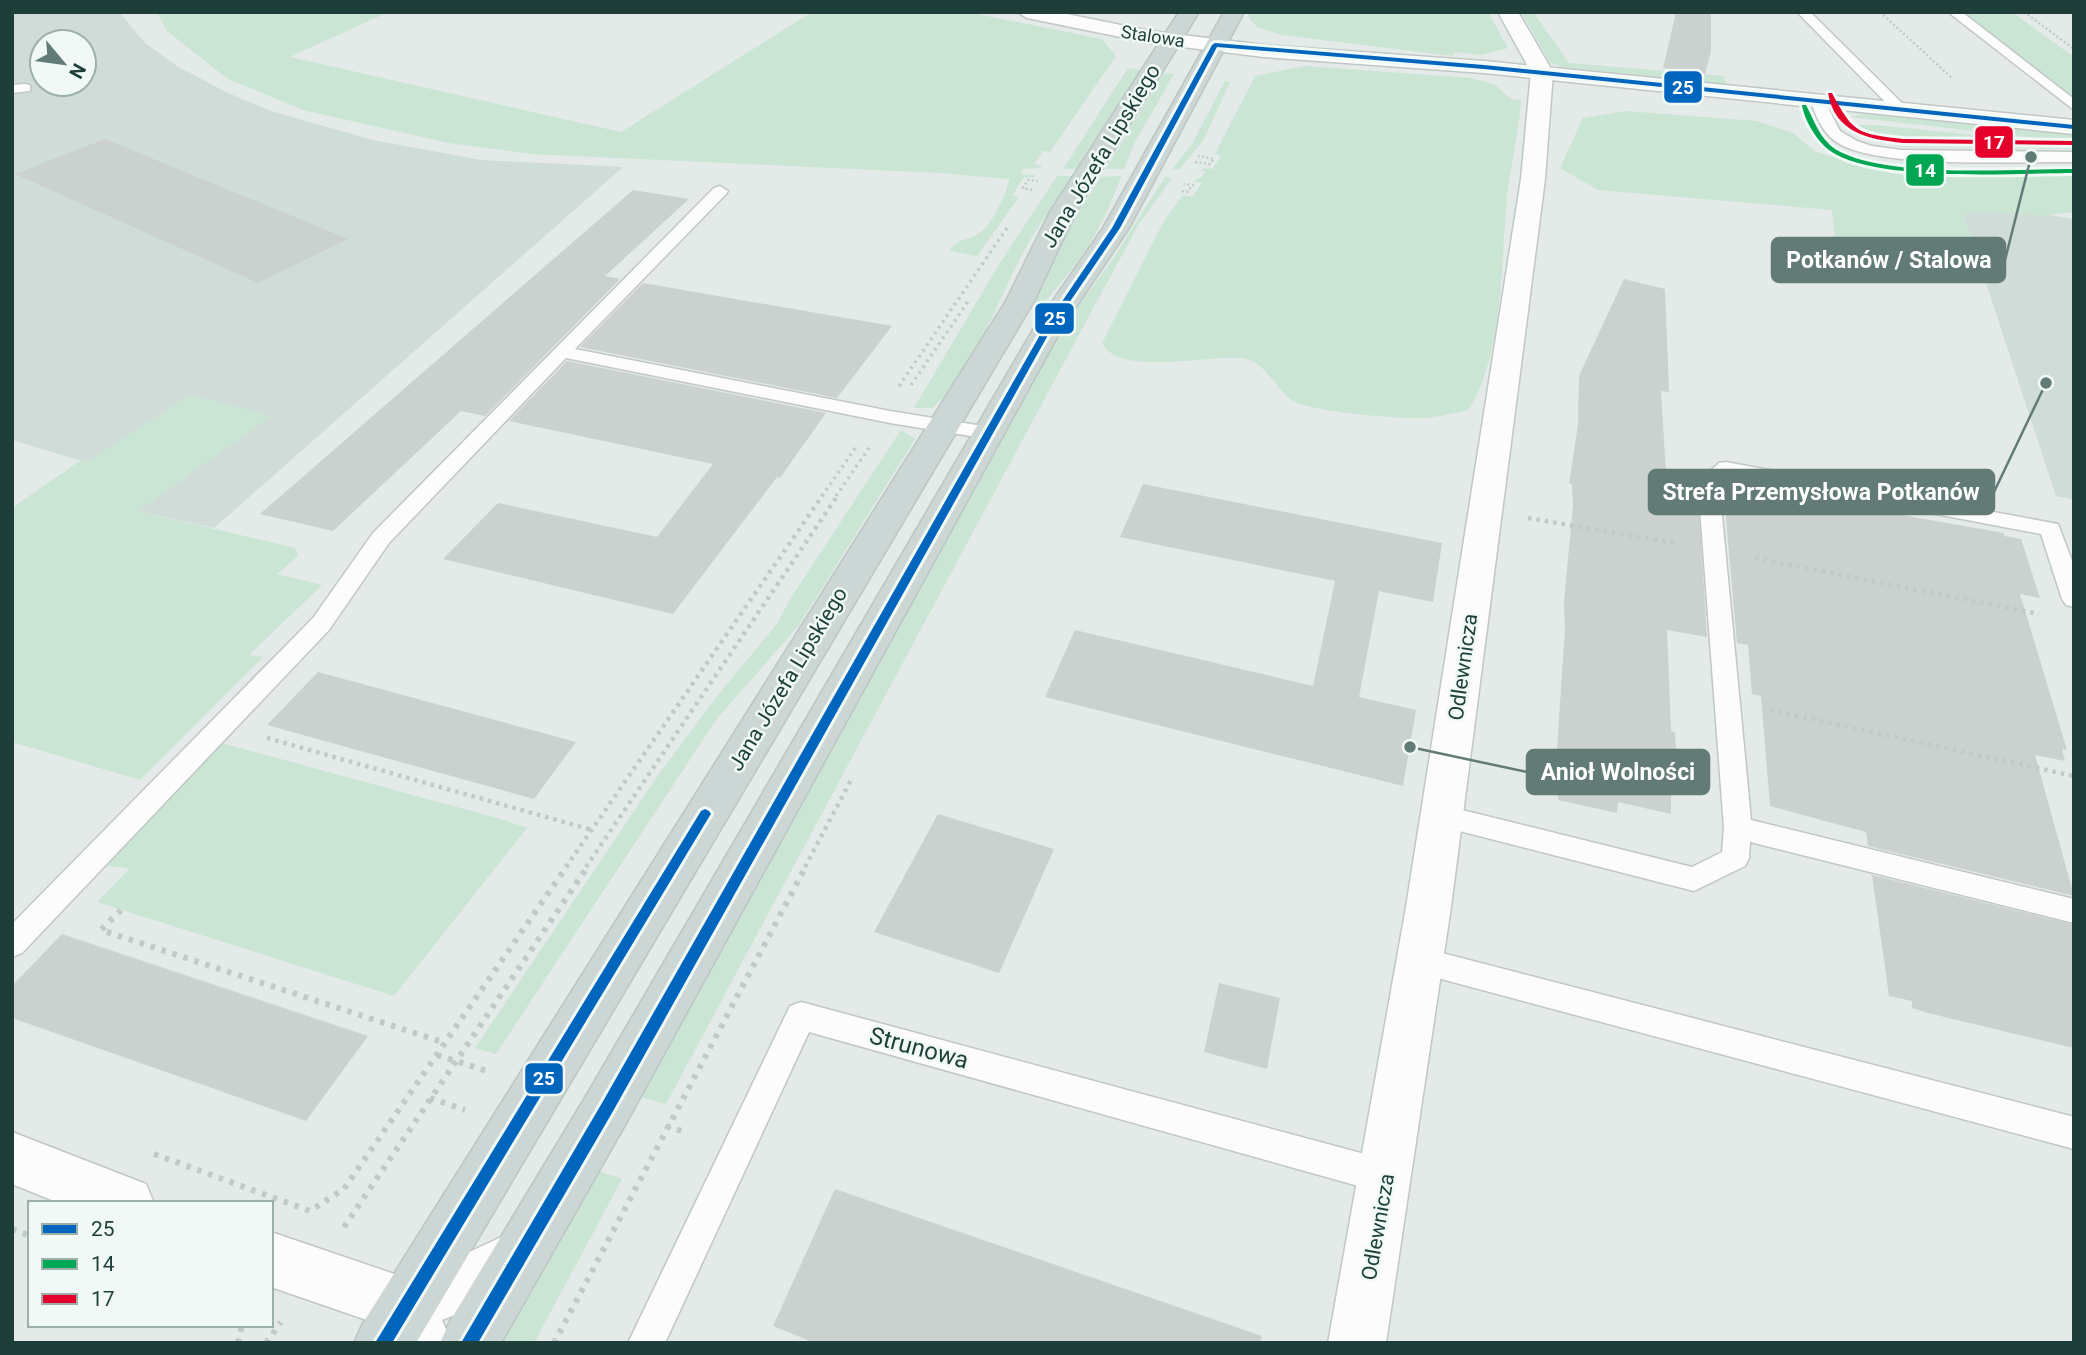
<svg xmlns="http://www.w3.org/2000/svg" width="2086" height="1355" font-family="Roboto,sans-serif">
<rect width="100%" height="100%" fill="#e3eae7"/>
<path fill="#d0dcd7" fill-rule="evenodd" d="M12,12H119L145,43L177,66L226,92L271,111L373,140L481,160L623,167L214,528L138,511L271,416L190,395L88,463L12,440ZM42,42H84V84H42Z
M1963,213L2042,214L2074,219V500L2056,496Z"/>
<path fill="#cae5d4" d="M157,12H388L290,57L621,132L812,12H967L1102,39L1116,56L1050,152L1043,151L1034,164L1042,166L1040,168L1022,169L1021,174L1036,175L1033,178L1024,177L1012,196L1019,197L977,256L949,251C960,237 965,242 978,234C994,223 1004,197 1010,179L940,173L532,154L449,143L303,110L228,79L167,31Z
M1247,12H1488L1508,48L1481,55L1455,52L1453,56L1281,35L1258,27L1251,21Z
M1521,12H1533L1569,63L1724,76L1726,84L1561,67L1550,62Z
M1961,12H2012L2074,57V100Z
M1305,66L1471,78L1494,84L1511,99L1521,100C1519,132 1511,164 1507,196C1501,259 1504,356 1468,410C1454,413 1439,417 1425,418C1406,420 1307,411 1293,401C1275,389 1265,359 1240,358C1207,355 1119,377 1102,343L1165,219L1183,195L1192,197L1202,183L1193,181L1202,177L1205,171H1201L1203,168L1212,169L1221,156L1215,154L1255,76Z
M1128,68L1140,70L1077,169H1063Z
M1164,73L1174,74L1135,142L1124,169H1106Z
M1225,81L1230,82L1204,139L1179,170L1172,169L1192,144Z
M1625,111L1757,121L1793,133L1816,152L1891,173L2074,176V212L2047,215L1963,213L1982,270L1836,246L1832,210L1598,190L1560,168L1583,118Z
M1874,112L2074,133V142L1849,117Z
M1844,125H1875L2063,144L2074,149L1901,147L1867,139Z
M1057,176H1073C1053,205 1033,232 1017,264C998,303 966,383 932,408H914L998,266Z
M1121,176C1103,230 1079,263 1042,305L1034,304L1065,233L1101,177Z
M1165,177L1172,178L1139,224L1103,290L666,1104L636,1096L1040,369L1071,316L1113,259Z
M190,395L272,416L138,511L296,548L298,556L277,574L322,585L249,655L263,657L140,780L12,742V508L81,460L88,462Z
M901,430L915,439L799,625L716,720L496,1054L475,1048L659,774L718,695L776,625L792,596Z
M218,742L501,819L527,828L394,996L97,902L130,868L99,865Z
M595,1170L622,1179L534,1343H499Z"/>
<path fill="#cad1ce" d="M1676,12H1711V51L1705,74L1663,68Z
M105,139L348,239L258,283L15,174Z
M633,190L689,199L605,276L620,279L485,416L461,411L333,531L260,514Z
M1624,279L1665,289L1669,392L1661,391L1666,473L1697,479L1707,637L1667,630L1671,731L1675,732L1678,784L1671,782V814L1618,802L1617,813L1558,800L1559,780L1555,779L1565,629L1564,601L1573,505L1572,484H1569L1578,424L1579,376Z
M643,283L892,326L837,398L580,347Z
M567,361L826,413L780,478L777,477L673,614L443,559L498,503L657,537L713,464L509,421Z
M1143,484L1442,543L1433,602L1379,591L1359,697L1416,710L1403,786L1045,697L1075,630L1313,686L1335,581L1120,537Z
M1723,484L2004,533V536L2021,539L2040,598L2020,594L2067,750L2062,749L2065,761L2035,755L2074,896L1868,846L1866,832L1770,806L1761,696L1752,694L1748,645L1737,643Z
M318,672L576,742L534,799L267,725Z
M938,814L1054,849L999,973L874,932Z
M1872,875L2074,925V1048L1928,1013L1912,1008V1001L1889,996Z
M62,934L368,1036L306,1121L12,1018V986Z
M1219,983L1280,998L1267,1069L1204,1052Z
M835,1189L1262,1336L1260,1343H815L773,1326Z"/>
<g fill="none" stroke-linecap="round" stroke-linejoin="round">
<defs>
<path id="service" d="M1797,12H1810L1905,106V112H1895Z
M1948,12H1962L2074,99V110Z
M25,84L30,85V91L12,93V85Z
M1817,96L1824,100L1840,131L1857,141L1872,146L1902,150L2074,152V162C2021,161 1874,170 1835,141C1821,131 1816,115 1810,100Z
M720,186L728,191L726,194L575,349L890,411L989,427L996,429L999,433L996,437L989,439L890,423L566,358L389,543L329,630L22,953L12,957V924L313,618L373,533L714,188Z
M1726,462L2058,524L2074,566V607L2066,605L2062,599L2041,534L1730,475L1719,484L1751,820L2074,899V923L1750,842L1749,858L1745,866L1694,891L1432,824L1428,816L1432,808L1442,805L1692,867L1722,852L1724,828L1698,482L1719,463Z
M1419,947L2074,1117V1149L1419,973L1409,969L1404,960L1409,951Z
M801,1002L1387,1160L1399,1165L1404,1177L1399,1189L1387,1194L809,1032L665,1343H628L790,1006Z"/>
<path id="minor" d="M1498,12H1518L1553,72L1545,179L1451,907L1386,1343H1328L1406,907L1521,179L1531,72Z
M12,1132L146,1184L154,1203H59L12,1184Z
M521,1228L540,1236L548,1255L540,1274L486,1303L442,1320L452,1343H394L387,1327L271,1287V1232L406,1278L452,1260Z"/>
<path id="tertiary" d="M1017,12H1057L1150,31L1264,45L1484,61L2074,120V134L1484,73L1264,57L1150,43L1027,18Z"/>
<path id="primary" d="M1179,12H1199L1076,212L1034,301L416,1343H354L363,1323L1006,301L1050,212Z
M1224,12H1244L1129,228L1062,328L625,1125L501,1343H440L449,1323L589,1091L1034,328L1103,228Z"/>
</defs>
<use href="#service" stroke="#c0c7c4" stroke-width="3"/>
<use href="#minor" stroke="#c0c7c4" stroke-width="3"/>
<use href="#tertiary" stroke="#c0c7c4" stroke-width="3"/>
<use href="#primary" stroke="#bbc6c3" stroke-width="3"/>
<path stroke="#c0cac8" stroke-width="2.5" stroke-dasharray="2 2.5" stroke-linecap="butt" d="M1880,12L1952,78
M2024,12L2074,49
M1195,162L1209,164L1214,159L1198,156
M1032,190L1023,188L1028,180L1038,181
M1182,191L1187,192L1193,185L1184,184"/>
<path stroke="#c0cac8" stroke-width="3.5" stroke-dasharray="2.5 4.5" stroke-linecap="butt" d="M911,385L969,300
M899,386L1007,228
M822,496L858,444
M836,496L869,448"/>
<path stroke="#c0cac8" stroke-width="4.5" stroke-dasharray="3.5 5" stroke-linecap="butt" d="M1528,518L1674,543
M1755,558L2039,614
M1770,710L2074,776
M267,738L592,830
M566,867L823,495
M586,867L838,495
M805,867L851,780"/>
<path stroke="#c0cac8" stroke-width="6" stroke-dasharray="4.5 7" stroke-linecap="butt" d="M121,910L101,930L445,1043
M437,1055L490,1072
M430,1098L465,1110
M666,1126L688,1133
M154,1154L310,1211L344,1189L567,866
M344,1227L588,866
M12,1229L30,1236
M238,1343L242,1325
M266,1343L281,1322
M554,1343L806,866"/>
<use href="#service" fill="#fbfcfb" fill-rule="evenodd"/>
<use href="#minor" fill="#fbfcfb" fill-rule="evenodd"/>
<use href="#tertiary" fill="#fbfcfb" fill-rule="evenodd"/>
<use href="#primary" fill="#ccd6d4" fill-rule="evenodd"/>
<defs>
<path id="bus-1" d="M1215,43L1484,65L2074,125V129L1484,69L1217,47L1120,228L1052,328L612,1113L478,1343H461L602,1103L1044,328L1112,228L1212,45Z
M705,809L709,811L711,814L709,817L392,1343H375L701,811Z"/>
<path id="bus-2" d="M1802,105H1806C1814,120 1820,139 1835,149C1884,179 2014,169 2074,169V173C2016,173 1874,183 1829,150C1816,140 1804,119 1802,105Z"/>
<path id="bus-3" d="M1828,93H1832C1853,133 1858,134 1903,139L2074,141V145L1903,143C1868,139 1835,133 1828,93Z"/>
</defs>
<use href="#bus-1" stroke="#f0f9f5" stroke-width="6"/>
<use href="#bus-2" stroke="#f0f9f5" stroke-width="6"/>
<use href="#bus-3" stroke="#f0f9f5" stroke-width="6"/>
<use href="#bus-1" fill="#0065bd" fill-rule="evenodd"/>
<use href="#bus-2" fill="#00a651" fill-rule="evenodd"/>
<use href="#bus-3" fill="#e4002b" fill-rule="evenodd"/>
</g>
<g text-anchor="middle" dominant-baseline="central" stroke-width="5" stroke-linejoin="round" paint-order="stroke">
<g font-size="18" fill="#1e3f39" stroke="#f0f9f5">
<text transform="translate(1153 36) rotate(9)">Stalowa</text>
</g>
<g font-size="21" fill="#1e3f39" stroke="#f0f9f5">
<text transform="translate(1101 156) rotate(-59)">Jana Józefa Lipskiego</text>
<text transform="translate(1463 667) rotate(-82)">Odlewnicza</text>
<text transform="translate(788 679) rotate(-59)">Jana Józefa Lipskiego</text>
<text transform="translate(1378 1227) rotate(-80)">Odlewnicza</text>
</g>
<g font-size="24" fill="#1e3f39" stroke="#f0f9f5">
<text transform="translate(919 1048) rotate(15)">Strunowa</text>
</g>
</g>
<path fill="none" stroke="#637b76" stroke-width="2.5" d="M2031 157L2005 260M2046 383L1994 492M1410 747L1527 772"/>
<g fill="#637b76" stroke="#f0f9f5" stroke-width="2.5">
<circle cx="2031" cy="157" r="7"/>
<circle cx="2046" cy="383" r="7"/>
<circle cx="1410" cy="747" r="7"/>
</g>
<g fill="#637b76" stroke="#637b76" stroke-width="2.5">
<rect x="1772" y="238" width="233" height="44" rx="7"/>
<rect x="1649" y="470" width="345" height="44" rx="7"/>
<rect x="1527" y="750" width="182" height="44" rx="7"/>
</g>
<g font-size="23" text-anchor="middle" font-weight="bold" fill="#fff">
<text x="1889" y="268">Potkanów / Stalowa</text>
<text x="1821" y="500">Strefa Przemysłowa Potkanów</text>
<text x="1618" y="780">Anioł Wolności</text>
</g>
<g stroke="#f0f9f5" stroke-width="2.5">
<rect x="1663" y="70" width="40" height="34" rx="7" fill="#0065bd"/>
<rect x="1974" y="125" width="40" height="34" rx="7" fill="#e4002b"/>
<rect x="1905" y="153" width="40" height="34" rx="7" fill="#00a651"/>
<rect x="1034" y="302" width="41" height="33" rx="7" fill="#0065bd"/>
<rect x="524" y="1062" width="40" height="33" rx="7" fill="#0065bd"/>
</g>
<g font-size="19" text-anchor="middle" font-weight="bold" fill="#fff">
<text x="1683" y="94">25</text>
<text x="1994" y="149">17</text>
<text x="1925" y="177">14</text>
<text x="1055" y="325">25</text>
<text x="544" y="1085">25</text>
</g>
<rect width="2086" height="1355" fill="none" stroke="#1e3f39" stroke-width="28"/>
<rect x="28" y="1201" width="245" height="126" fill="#f0f9f5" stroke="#9cafaa" stroke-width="2"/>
<rect x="42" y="1224" width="35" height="10" fill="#0065bd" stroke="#9cafaa" stroke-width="2"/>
<text x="91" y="1236" font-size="21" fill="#1e3f39">25</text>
<rect x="42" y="1259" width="35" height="10" fill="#00a651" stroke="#9cafaa" stroke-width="2"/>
<text x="91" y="1271" font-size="21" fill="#1e3f39">14</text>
<rect x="42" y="1294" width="35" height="10" fill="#e4002b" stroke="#9cafaa" stroke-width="2"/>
<text x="91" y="1306" font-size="21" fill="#1e3f39">17</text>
<g transform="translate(63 63) rotate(119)"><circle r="33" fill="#f0f9f5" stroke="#9cafaa" stroke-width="2"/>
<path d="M0-5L12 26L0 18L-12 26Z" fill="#637b76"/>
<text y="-10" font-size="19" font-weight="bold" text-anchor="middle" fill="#1e3f39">N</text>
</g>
</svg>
